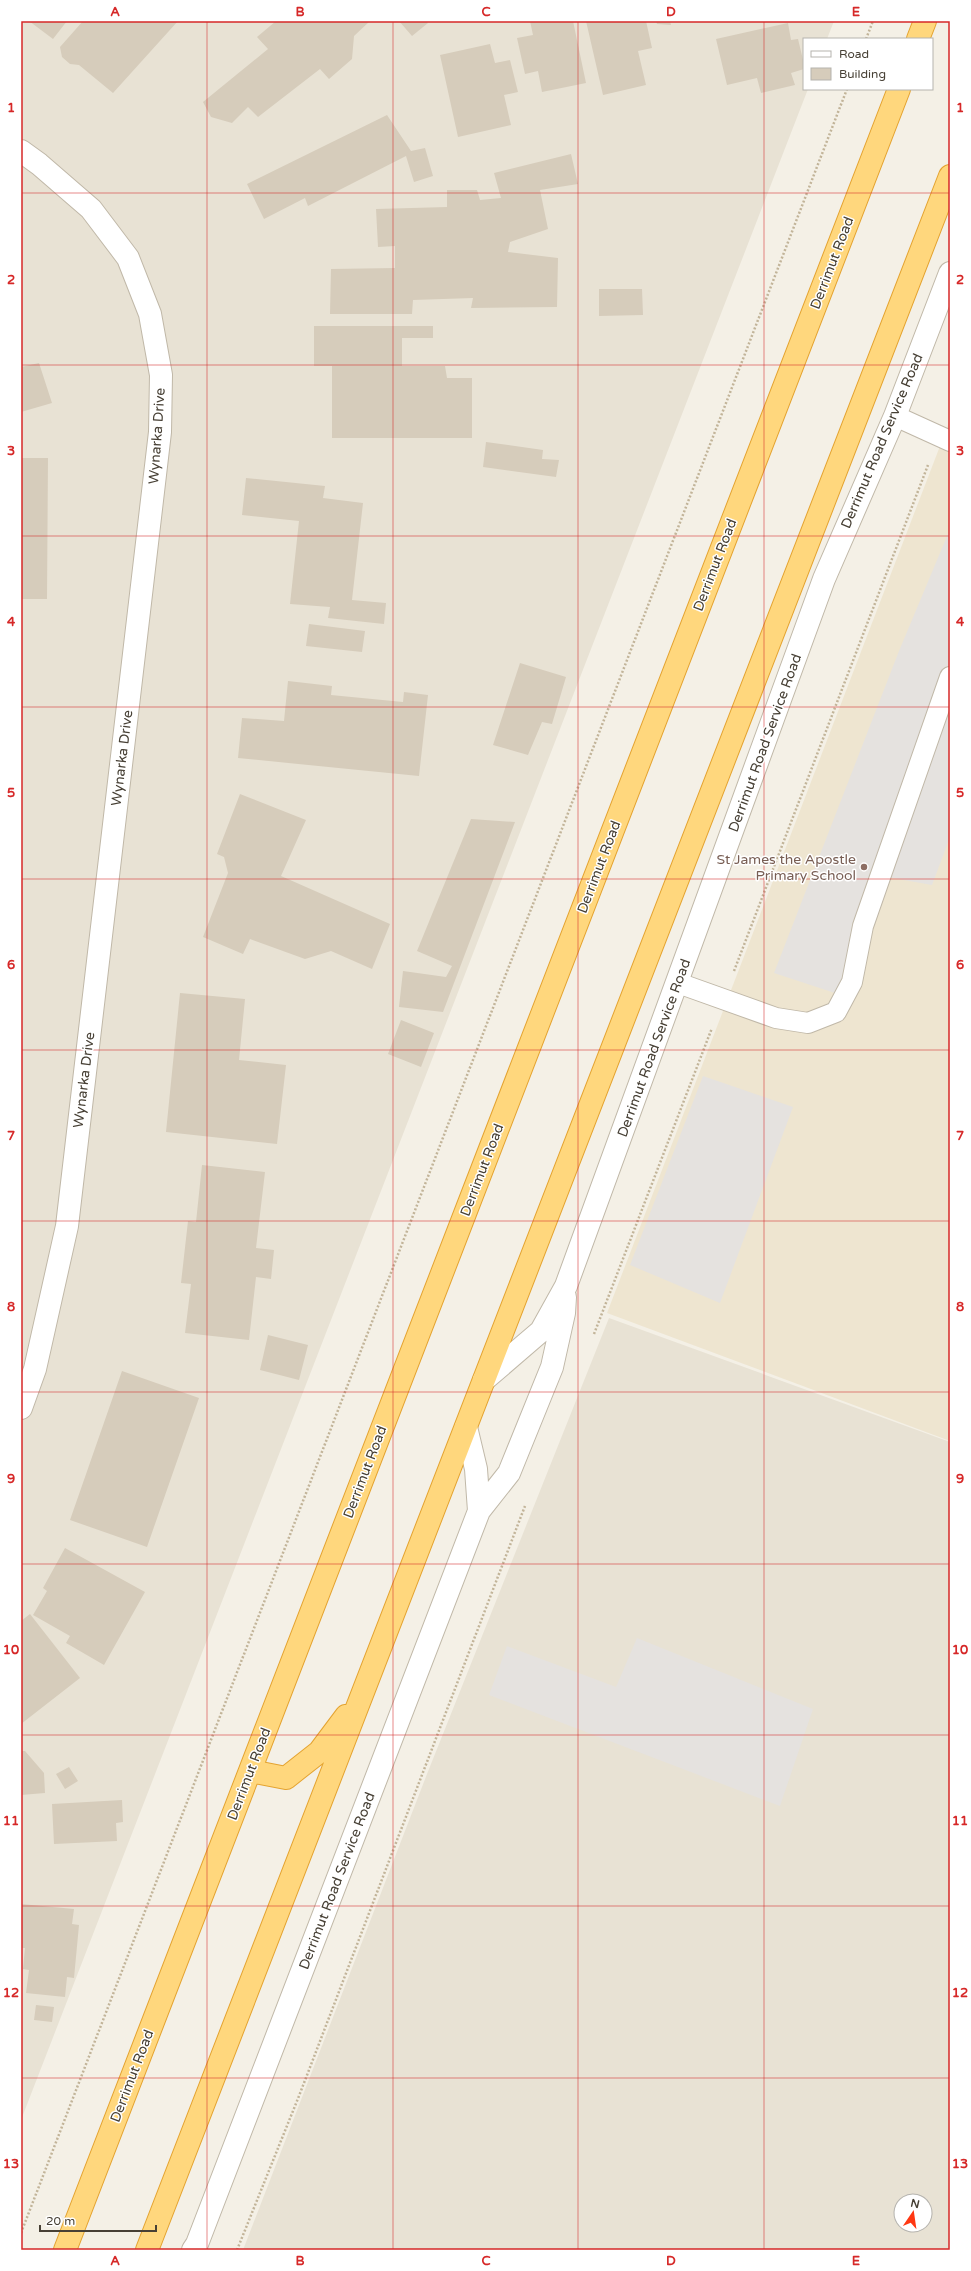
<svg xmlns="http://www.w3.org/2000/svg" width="971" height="2271" font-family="'Varela Round',sans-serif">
<rect width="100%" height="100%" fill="#f4f0e6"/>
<path fill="#e8e2d4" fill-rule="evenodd" d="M21,21H834L827,39H804V89H808L21,2120Z
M609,1318L950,1442V2250H243L427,1774ZM901,2201H925V2225H901Z"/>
<path fill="#eee5d0" d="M950,420V1441L607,1313Z"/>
<path fill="#e5e2df" d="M950,529V837L932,885L887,877L844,996L774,973L899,651Z
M703,1076L793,1107L720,1303L630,1265Z
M637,1638L813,1709L780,1806L489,1695L507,1646L616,1687Z"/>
<path fill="#d6ccbb" d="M29,21H67L53,39Z
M83,21H178L113,93L79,65L70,64L62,57L60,47Z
M276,21H370L354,36L352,59L329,79L320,69L258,117L248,107L232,123L211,117L203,102L268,49L257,37Z
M399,21H426L428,23L412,36Z
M530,21H573L586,83L542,92L538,71L525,74L517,38L533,35Z
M586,21H646L652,48L638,51L646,85L603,95Z
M656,21H670L671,25L657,24Z
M788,23L791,40L798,39L804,64V69L791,73L795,85L761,93L757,78L727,85L716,39Z
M490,44L495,63L510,60L518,92L504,95L511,125L458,137L440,55Z
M387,115L411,151L425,148L433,176L414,182L406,156L308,206L305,198L264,219L247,184Z
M571,154L578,184L540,190L548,229L510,242L508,252L558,258L557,307L471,308L473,298L413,300L412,314H330L331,269L395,268V246L378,247L376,209L447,207V190H477L480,200L501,198L494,173Z
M599,289H642L643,315L599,316Z
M314,326H433V338H402V366H445L447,378H472V438H332V366H314Z
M39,363L52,403L21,412V367Z
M486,442L543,450L542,459L559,460L556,477L483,467Z
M21,458H48L47,599H21Z
M246,478L325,486L323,498L363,503L352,600L386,603L384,624L328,618L330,607L290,604L299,521L242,515Z
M309,624L365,631L362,652L306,646Z
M520,663L566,677L552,724L542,722L528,755L493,745Z
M288,681L332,686L331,695L403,702L404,692L428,695L419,776L238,758L242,718L284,721Z
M240,794L306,820L281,876L390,924L372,969L331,951L305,959L250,939L243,954L203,937L228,873L224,857L217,854Z
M471,819L515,822L443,1012L399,1007L403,971L446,977L452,966L417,951Z
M180,993L245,999L239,1060L286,1065L277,1144L166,1132Z
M401,1020L434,1033L421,1067L388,1054Z
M202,1165L265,1172L256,1248L274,1250L271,1279L256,1277L249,1340L185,1333L191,1284L181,1283L188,1221L196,1222Z
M268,1335L308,1345L299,1380L260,1370Z
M122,1371L199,1398L147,1547L70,1520Z
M65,1548L145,1592L104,1665L66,1643L70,1636L33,1615L47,1591L43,1588Z
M30,1614L80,1678L21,1724V1621Z
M21,1751H25L44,1773L45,1793L21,1795Z
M69,1767L78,1781L65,1789L56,1774Z
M122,1800L123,1822L116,1823L117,1841L54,1844L52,1804Z
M21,1904L74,1909L72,1924L79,1925L74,1978L67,1977L65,1997L26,1993L29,1970L23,1969L25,1948H21Z
M36,2005L54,2007L52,2022L34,2020Z"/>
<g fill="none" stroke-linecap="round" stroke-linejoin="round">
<defs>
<path id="service" d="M895,416L950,441
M678,983L776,1018L808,1023L836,1012L852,982L863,926L950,677"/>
<path id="minor" d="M21,151L39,164L91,209L128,258L150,314L161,375L160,432L67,1226L35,1369L21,1408
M484,1380L541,1331L566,1286L824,579L895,416L950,273
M479,1511L509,1473L552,1367L564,1313L565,1297
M193,2250L197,2244L479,1511L476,1469L466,1427"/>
<path id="trunk" d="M918,39L925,21
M250,1771L286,1778L319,1752L346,1716
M65,2250L899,89
M147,2250L950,176"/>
</defs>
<use href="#service" stroke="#c0b8a8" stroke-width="22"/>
<use href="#minor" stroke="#c0b8a8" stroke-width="24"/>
<use href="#trunk" stroke="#e4a330" stroke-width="24"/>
<path stroke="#c2b499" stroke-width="2.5" stroke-dasharray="2 2" stroke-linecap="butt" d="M866,39L873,21
M734,971L928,465
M594,1334L712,1028
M21,2233L847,89
M237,2250L299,2096L525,1506"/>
<use href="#service" stroke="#fff" stroke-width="20"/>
<use href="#minor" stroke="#fff" stroke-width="22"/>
<use href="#trunk" stroke="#ffd77d" stroke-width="22"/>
</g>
<path fill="none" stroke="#d62828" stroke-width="1" stroke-opacity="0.55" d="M207,21V2250M393,21V2250M578,21V2250M764,21V2250M21,193H950M21,365H950M21,536H950M21,707H950M21,879H950M21,1050H950M21,1221H950M21,1392H950M21,1564H950M21,1735H950M21,1906H950M21,2078H950"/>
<circle fill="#8d6e63" stroke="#fff" stroke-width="1.5" cx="864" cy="867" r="4"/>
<g text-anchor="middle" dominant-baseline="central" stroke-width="3" stroke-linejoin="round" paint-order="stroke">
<g font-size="14" fill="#474035" stroke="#fff">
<text transform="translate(832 263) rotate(-69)">Derrimut Road</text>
<text transform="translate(157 436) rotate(-86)">Wynarka Drive</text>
<text transform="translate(882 441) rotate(-67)">Derrimut Road Service Road</text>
<text transform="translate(715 565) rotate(-69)">Derrimut Road</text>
<text transform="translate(765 743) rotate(-70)">Derrimut Road Service Road</text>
<text transform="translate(122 758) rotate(-83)">Wynarka Drive</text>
<text transform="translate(599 867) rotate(-69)">Derrimut Road</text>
<text transform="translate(654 1048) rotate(-70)">Derrimut Road Service Road</text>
<text transform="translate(84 1080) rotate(-83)">Wynarka Drive</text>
<text transform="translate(482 1170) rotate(-69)">Derrimut Road</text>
<text transform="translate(365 1472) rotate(-69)">Derrimut Road</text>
<text transform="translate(249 1774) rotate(-69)">Derrimut Road</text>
<text transform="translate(337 1881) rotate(-69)">Derrimut Road Service Road</text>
<text transform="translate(132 2076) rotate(-69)">Derrimut Road</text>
</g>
<g font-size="14" fill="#785e54" stroke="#fff" text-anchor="end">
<text x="856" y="859">St James the Apostle<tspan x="856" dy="16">Primary School</tspan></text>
</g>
</g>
<rect width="971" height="2271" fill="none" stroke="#ffffff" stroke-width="44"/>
<rect x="803" y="38" width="130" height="52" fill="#ffffff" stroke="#b5b3ae"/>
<rect x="811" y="51" width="20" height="6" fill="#ffffff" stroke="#b5b3ae"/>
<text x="839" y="58" font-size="12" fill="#474035">Road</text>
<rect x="811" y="68" width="20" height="12" fill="#d6ccbb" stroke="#b5b3ae"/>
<text x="839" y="78" font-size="12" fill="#474035">Building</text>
<g transform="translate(913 2213) rotate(13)"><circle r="19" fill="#ffffff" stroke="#b5b3ae"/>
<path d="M0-3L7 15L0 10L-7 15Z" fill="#ff3712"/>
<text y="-6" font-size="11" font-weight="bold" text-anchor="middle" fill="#474035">N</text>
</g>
<path d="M40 2225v6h116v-6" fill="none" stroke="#474035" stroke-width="2"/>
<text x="46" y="2225" font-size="12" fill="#474035" stroke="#ffffff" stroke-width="3" paint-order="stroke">20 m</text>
<rect x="22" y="22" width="927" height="2227" fill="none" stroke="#d62828" stroke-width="1.5"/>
<g font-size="13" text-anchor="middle" font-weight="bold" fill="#d62828">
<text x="115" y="16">A</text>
<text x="300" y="16">B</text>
<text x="486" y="16">C</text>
<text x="671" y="16">D</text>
<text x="856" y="16">E</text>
<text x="11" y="112">1</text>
<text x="960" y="112">1</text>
<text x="11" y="284">2</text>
<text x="960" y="284">2</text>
<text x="11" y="455">3</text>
<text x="960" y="455">3</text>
<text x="11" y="626">4</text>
<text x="960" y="626">4</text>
<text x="11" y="797">5</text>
<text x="960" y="797">5</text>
<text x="11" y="969">6</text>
<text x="960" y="969">6</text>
<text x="11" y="1140">7</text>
<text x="960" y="1140">7</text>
<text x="11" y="1311">8</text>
<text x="960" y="1311">8</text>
<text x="11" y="1483">9</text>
<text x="960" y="1483">9</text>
<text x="11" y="1654">10</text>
<text x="960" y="1654">10</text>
<text x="11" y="1825">11</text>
<text x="960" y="1825">11</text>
<text x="11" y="1997">12</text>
<text x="960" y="1997">12</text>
<text x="11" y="2168">13</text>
<text x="960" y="2168">13</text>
<text x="115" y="2265">A</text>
<text x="300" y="2265">B</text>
<text x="486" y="2265">C</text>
<text x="671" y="2265">D</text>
<text x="856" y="2265">E</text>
</g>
</svg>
